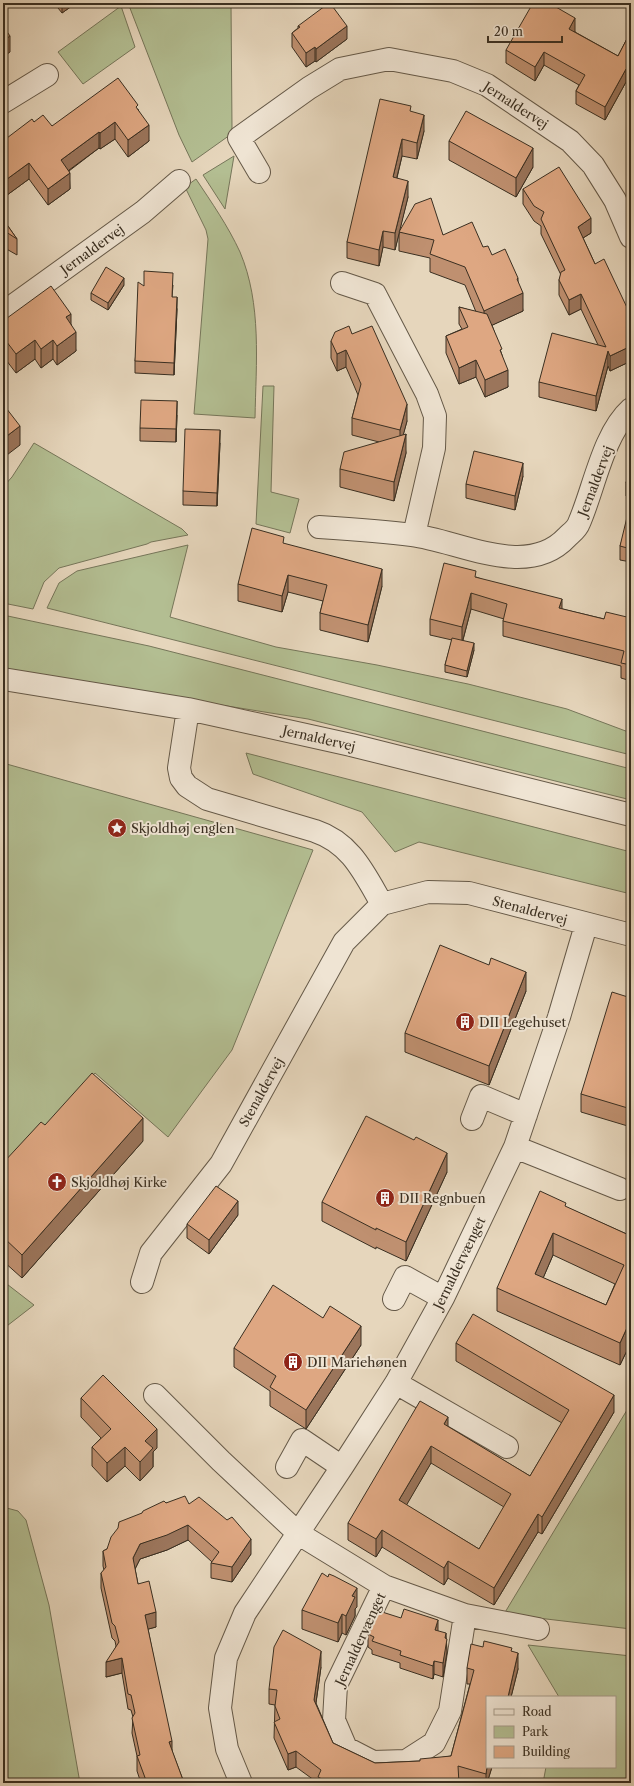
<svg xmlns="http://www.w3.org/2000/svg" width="634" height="1786" font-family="'Libre Caslon Text',serif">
<rect width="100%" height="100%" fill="#e6d6bc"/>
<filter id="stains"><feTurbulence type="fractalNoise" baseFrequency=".005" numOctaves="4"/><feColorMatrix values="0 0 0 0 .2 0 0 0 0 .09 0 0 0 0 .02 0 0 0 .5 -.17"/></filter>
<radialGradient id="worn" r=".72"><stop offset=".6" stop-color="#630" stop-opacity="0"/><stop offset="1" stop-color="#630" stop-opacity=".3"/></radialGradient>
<path fill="#b3be92" stroke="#76765a" d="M128,3H231L232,128L230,135L192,162L179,135Z
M121,6L135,47L83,84L58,52Z
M234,156L225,209L203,175Z
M196,179C212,203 228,226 240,252C262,304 256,363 255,418L194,414L208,239L206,230L185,187Z
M263,386H274L271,492L299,499L290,533L256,524Z
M34,443L182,529L188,535L151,542L147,544L59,568L44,582L33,609L3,603V487L12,477Z
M188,545L170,617L276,647L377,665L468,684L567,709L631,733V755L47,608L59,583L77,571Z
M3,615L149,646L631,769V800L308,719L3,670Z
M246,753L631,852V894L419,842L395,852L362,812L253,774Z
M3,763L313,850L232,1050L168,1137L95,1073L3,1173Z
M3,1281L34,1305L3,1329Z
M631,1403V1629L504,1614L627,1410Z
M3,1507L18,1511L26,1520L49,1605L80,1783H3Z
M528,1645L631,1656V1783H543L546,1767H615V1697H559Z"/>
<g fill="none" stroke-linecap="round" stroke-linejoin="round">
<defs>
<path id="minor" d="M3,102L47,75
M259,172L239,138L309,88L340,69L389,59L453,71L487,85L570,141L593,165L615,200L631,237
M342,283L375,294L427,394L435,416L434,448L414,535
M3,313L143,212L179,181
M319,527C350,529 381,531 412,535C460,541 527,580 567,537C571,533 577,529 579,523C594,489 603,434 631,409
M3,679L188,709L351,745L631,815
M188,709L179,768L181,778L187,786L207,799L315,831C351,843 364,873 382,904
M472,1119L481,1096L526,1115
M515,1147L620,1189
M142,1282L151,1253L221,1164L344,942L382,904L428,892L469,893L631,935
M394,1299L405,1277L443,1298
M396,1383L507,1447
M155,1395L221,1461L299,1534L384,1586L465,1615L538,1629
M287,1467L302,1440L342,1467
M384,1586L336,1685L334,1720L346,1748L373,1762L406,1761L434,1743L450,1711L465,1615
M241,1783L227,1749L220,1708L226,1658L245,1613L342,1467L396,1383L443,1298L515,1147L559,1017L586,925"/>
</defs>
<use href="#minor" stroke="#655948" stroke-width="24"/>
<use href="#minor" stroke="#efe4d3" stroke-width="22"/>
</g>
<path fill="#bf9070" stroke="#3a2f21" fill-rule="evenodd" d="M54,3H76L62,13Z
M298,26L347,39L316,62L315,61L306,67L292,47V33L298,28Z
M575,31V32L618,56L631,31V85L626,82L605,120L576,104V91L579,85L544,65L535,81L506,63V50Z
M138,109L149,141L128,157L115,139L100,149L99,148L69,171L70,189L48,205L29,179L3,198V141L34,122L52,126Z
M411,112L424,131L417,159L402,156L397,178L408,197L399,232L443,235L483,247L518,282L523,311L492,325L502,355L508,387L485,397L476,377L459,384L446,353V336L462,329L459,324V307L476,312L465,285L430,272V258L399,251V233L395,250L383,247L379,266L347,258V242Z
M449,141L533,167L516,197L449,160Z
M523,189L591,233L583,238L595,264L631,316V361L610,371L608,366L596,411L539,397V382L598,345L581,309L569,315L559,295V280L561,275L541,234V226L534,221L523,204Z
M3,219L17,239V255L3,247Z
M124,285L108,310L91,300V293Z
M173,285L172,297L177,309L174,375L135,373V361L144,286Z
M3,321L71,324L76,351L57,365L53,359L41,368L35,359L16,373L3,356Z
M352,334L407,421L403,435L406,453L394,501L340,487V469L379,442L352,435V418L358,395L346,367L337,371L331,358V341Z
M177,415L176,442L140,441V428Z
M220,443L217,506L183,505V491Z
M631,463V497L626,496V483Z
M523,476L515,510L466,498V484Z
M631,514V562L620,560V546Z
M284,544L382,586L368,642L320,630V613L323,601L288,592L282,612L238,601V584Z
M476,577L562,609L604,619L631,618V681L621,678V666L503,636V621L504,619L471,609L463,640L474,650L467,677L445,672V665L452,640L430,635V619Z
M526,991L489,1085L405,1052V1033Z
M631,998V1127L581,1112V1094Z
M143,1141L22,1278L3,1261V1163Z
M447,1172L406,1261L376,1247V1249L322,1221V1202Z
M566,1207L631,1236V1342L620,1365L497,1311V1288ZM553,1255L615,1284L606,1305L543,1278Z
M238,1215L209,1254L187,1238V1224Z
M456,1343L614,1412L542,1534L538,1532L494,1605L448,1578L444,1585L382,1547L376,1557L348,1540V1523L448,1427L530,1476L562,1423L456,1361ZM431,1463L504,1507L479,1549L406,1505Z
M361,1345L306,1429L270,1406V1391L234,1367V1348Z
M81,1398L157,1448L153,1452V1467L140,1481L125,1466L107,1482L92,1466V1447L101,1438L81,1417Z
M166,1503L189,1504L251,1554L232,1582L211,1578V1563L212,1562L188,1540L167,1550L140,1559L135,1569L138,1584L156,1627L148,1629L172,1751L183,1780V1783H141L137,1771V1756L132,1733L133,1717L131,1710L128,1709L122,1673L106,1677L116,1646L115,1641L112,1638L101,1588V1573L104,1570L103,1566V1551L107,1549L142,1513Z
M357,1607L355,1609V1616L346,1635L342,1633L338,1642L302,1629V1610Z
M438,1631L446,1639L447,1652L443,1677L434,1674L433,1679L400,1668V1663L372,1654V1650L368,1647V1634Z
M483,1647L512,1652L518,1669L511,1697H487L492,1767L487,1783H461L459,1782V1783H318L296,1767L288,1770L274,1738L275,1705L269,1704V1689L321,1667L316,1703L333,1743L375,1763L420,1761L451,1756L470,1684H467V1668Z"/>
<path fill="#9b755b" stroke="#3a2f21" d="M62,3H76L62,13Z
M575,18V31L569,42V29Z
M347,26V39L316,62V49Z
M10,36V52L3,57V41Z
M315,47V61L306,67V53Z
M544,52V65L535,81V67Z
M626,69V82L605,120V107Z
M424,115V131L417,159V143Z
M115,122V139L100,149V133Z
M149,125V141L128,157V140Z
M99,132V148L61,176V160Z
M402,139V156L393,193V177Z
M533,148V167L516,197V178Z
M29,163V179L3,198V182Z
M70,173V189L48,205V189Z
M408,181V197L395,250V233Z
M591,218V233L578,241V227Z
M383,231V247L379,266V250Z
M124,278V285L108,310V303Z
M518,278V295L523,293V311L484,329V311Z
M581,294V309L569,315V300Z
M177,297V309L174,375V363Z
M71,314V333L66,317Z
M76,332V351L57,365V346Z
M35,340V359L16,373V354Z
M53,340V359L41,368V349Z
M631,346V361L610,371V356Z
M346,350V367L337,371V354Z
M608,351V366L596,411V396Z
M476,360V377L459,384V368Z
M508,370V387L485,397V380Z
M177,401V415L176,442V429Z
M407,404V421L400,447V430Z
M20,426V445L3,458V439Z
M220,430V443L217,506V493Z
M406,434V453L394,501V482Z
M523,463V476L515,510V496Z
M382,569V586L368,642V625Z
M288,575V592L282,612V596Z
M471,593V609L462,643V627Z
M562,599V615L559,608Z
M474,643V650L467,677V671Z
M526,972V991L489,1085V1066Z
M143,1118V1141L22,1278V1255Z
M447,1153V1172L406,1261V1242Z
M238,1201V1215L209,1254V1240Z
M553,1233V1255L535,1297V1274Z
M631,1319V1342L620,1365V1343Z
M361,1326V1345L306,1429V1410Z
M614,1395V1412L542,1534V1517Z
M448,1417V1434L444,1424Z
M157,1429V1448L153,1452V1467L140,1481V1462L145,1441Z
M431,1446V1463L399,1518V1500Z
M125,1447V1466L107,1482V1463Z
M538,1514V1532L494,1605V1588Z
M188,1525V1540L167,1550L140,1559L133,1573V1558L140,1544Z
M382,1530V1547L376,1557V1539Z
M251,1539V1554L232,1582V1567Z
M448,1561V1578L444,1585V1568Z
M357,1588V1607L355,1609V1616L346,1635V1616L352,1596Z
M156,1612V1627L145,1630V1615Z
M342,1614V1633L338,1642V1623Z
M438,1620V1633L435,1630Z
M446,1633L447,1652L443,1677V1663L445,1638Z
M321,1651V1667L314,1716V1700Z
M518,1653V1669L511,1697H508Z
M122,1658V1673L106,1677V1662Z
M434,1661V1674L433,1679V1666Z
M172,1741V1756L169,1742Z
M296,1751V1767L288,1770V1754Z
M487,1767H492L487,1783H486V1774Z"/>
<path fill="#dea782" stroke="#3a2f21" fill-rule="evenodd" d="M329,3H330L347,26L316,49L315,47L306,53L292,33L300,27L298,26Z
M533,3H549L575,18L569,29L618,56L631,31V71L626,69L605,107L576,91L585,75L544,52L535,67L506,50Z
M3,26L10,36L3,41Z
M118,78L138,105L136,107L149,125L128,140L115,122L100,133L99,132L61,160L70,173L48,189L29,163L3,182V141L32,119L34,122L43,115L52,126Z
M380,99L411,106L410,111L424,115L417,143L402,139L393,177L408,181L395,233L383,231L379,250L347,242Z
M466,111L533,148L516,178L449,141Z
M559,167L591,218L578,227L595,264L604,259L631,316V346L610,356L608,351L596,396L539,382L552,333L606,347L581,294L569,300L559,280L561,272L565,270L541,219L544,212L534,206L523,189Z
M431,198L443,235L472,222L483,247L488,246L492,255L505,249L518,278L517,279L523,293L484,311L465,267L430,254L434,240L399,232L415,204Z
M3,219L17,239L3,230Z
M106,267L124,278L108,303L91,293Z
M144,271L173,273L172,297H177L174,363L135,361L138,282L144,286Z
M51,286L71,314L66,317L76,332L57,346L53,340L41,349L35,340L16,354L3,337V321Z
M459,307L487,314L502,349L500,350L508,370L485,380L476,360L459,368L446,336L468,327Z
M349,326L352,334L372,326L407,404L400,430L352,418L361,384L346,350L337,354L331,341L335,332Z
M141,400L177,401L176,429L140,428Z
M3,404L20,426L3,439Z
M185,429L220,430L217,493L183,491Z
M406,434L394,482L340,469L344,452Z
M474,451L523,463L515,496L466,484Z
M631,463V484L626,483Z
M628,513L631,514V549L620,546Z
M252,528L284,537L283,543L382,569L368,625L320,613L327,585L288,575L282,596L238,584Z
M444,563L476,571L475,577L562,599L559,608L604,619L606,612L631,618V665L621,663L624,651L503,621L507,604L471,593L462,627L430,619Z
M452,638L474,643L467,671L445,665Z
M440,945L489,965L491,958L526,972L489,1066L405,1033Z
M612,992L631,998V1109L581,1094Z
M92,1073L143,1118L22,1255L3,1237V1163L41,1122L45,1125Z
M366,1116L414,1140L416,1137L447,1153L406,1242L376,1228V1230L322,1202Z
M216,1186L238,1201L209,1240L187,1224Z
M540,1191L566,1203L565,1206L631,1236V1319L620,1343L497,1288ZM553,1233L624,1265L606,1305L535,1274Z
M273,1285L323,1318L330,1306L361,1326L306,1410L270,1387L276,1376L234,1348Z
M473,1314L614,1395L542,1517L538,1514L494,1588L448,1561L444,1568L382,1530L376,1539L348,1523L420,1401L448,1417L444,1424L530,1476L569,1410L456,1343ZM431,1446L511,1494L479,1549L399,1500Z
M103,1375L157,1429L145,1441L153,1448L140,1462L125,1447L107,1463L92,1447L111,1429L81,1398Z
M185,1496L189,1504L199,1497L227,1520L232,1517L251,1539L232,1567L211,1563L219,1552L188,1525L167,1535L140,1544L133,1558L138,1584L149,1581L156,1612L145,1615L172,1741L169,1742L183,1780L147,1783L137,1756L140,1755L132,1718L135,1713L131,1695L128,1694L122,1658L106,1662L119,1642L115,1626L112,1623L101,1573L106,1567L103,1551L107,1549L111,1537L118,1528L119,1522L142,1513L143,1511L164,1501L166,1503Z
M322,1573L328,1577L329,1574L334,1576L357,1588L352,1596L355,1597L346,1616L342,1614L338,1623L302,1610Z
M404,1609L438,1620L435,1630L446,1633L445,1638L447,1639L443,1663L434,1661L433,1666L400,1655L401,1651L372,1641L374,1637L368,1634L379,1611L401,1618Z
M283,1630L321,1651L314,1700L333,1743L375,1763L420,1761V1759L451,1756L474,1670L467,1668L471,1644L483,1647L484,1641L512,1648L511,1651L518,1653L508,1697H487V1767L486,1774L458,1766L459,1783H319L322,1779L318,1777L321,1770L296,1751L288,1754L274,1722L280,1719L275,1706L277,1690L269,1689L274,1647Z"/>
<defs>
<symbol id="sight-disc" viewBox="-11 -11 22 22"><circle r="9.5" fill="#8f2418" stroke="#efe4d3"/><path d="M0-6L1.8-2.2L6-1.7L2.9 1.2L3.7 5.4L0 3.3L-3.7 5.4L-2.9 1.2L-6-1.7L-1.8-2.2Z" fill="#fff"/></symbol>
<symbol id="building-disc" viewBox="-11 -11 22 22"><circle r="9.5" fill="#8f2418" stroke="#efe4d3"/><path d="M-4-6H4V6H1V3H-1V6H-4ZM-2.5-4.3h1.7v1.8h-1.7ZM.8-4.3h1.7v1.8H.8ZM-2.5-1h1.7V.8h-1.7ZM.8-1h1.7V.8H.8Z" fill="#fff"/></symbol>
<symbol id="church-disc" viewBox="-11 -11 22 22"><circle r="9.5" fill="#8f2418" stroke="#efe4d3"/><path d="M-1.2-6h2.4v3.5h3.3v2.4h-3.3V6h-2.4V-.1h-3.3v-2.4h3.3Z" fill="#fff"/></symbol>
</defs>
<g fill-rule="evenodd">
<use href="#sight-disc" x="106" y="817" width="22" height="22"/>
<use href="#building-disc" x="454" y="1011" width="22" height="22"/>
<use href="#church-disc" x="46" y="1171" width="22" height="22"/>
<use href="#building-disc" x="374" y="1187" width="22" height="22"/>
<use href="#building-disc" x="282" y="1351" width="22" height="22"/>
</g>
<g text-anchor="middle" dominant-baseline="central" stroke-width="4" stroke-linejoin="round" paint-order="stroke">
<g font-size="13" fill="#3a2f21" stroke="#efe4d3">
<text transform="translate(516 105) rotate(33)">Jernaldervej</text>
<text transform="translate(92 249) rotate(-36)">Jernaldervej</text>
<text transform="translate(595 481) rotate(-69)">Jernaldervej</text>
<text transform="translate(319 738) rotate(13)">Jernaldervej</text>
<text transform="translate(530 910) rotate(15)">Stenaldervej</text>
<text transform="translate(261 1092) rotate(-61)">Stenaldervej</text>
<text transform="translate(459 1263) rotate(-64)">Jernaldervænget</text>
<text transform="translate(360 1639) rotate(-65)">Jernaldervænget</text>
</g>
<g font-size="13" fill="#3a2f21" stroke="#efe4d3" text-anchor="start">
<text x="131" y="828">Skjoldhøj englen</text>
<text x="479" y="1022">DII Legehuset</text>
<text x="71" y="1182">Skjoldhøj Kirke</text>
<text x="399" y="1198">DII Regnbuen</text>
<text x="307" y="1362">DII Mariehønen</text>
</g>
</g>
<rect width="634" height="1786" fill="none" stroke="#e6d6bc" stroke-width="16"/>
<rect x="4" y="4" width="626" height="1778" fill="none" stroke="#3a2f21" stroke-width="2"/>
<rect x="8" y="8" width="618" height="1770" fill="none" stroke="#3a2f21"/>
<rect x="486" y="1696" width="130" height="72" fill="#efe4d3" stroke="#a79c8c"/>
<rect x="494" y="1709" width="20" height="6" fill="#efe4d3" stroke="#a79c8c"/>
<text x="522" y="1716" font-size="12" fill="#3a2f21">Road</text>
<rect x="494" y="1726" width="20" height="12" fill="#b3be92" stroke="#a79c8c"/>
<text x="522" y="1736" font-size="12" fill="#3a2f21">Park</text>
<rect x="494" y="1746" width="20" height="12" fill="#dea782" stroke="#a79c8c"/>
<text x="522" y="1756" font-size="12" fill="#3a2f21">Building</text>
<path d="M488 36v6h74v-6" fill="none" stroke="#3a2f21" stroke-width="2"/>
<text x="494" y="36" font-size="12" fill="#3a2f21" stroke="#efe4d3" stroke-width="3" paint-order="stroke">20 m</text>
<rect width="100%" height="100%" filter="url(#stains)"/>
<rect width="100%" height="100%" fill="url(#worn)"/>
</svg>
